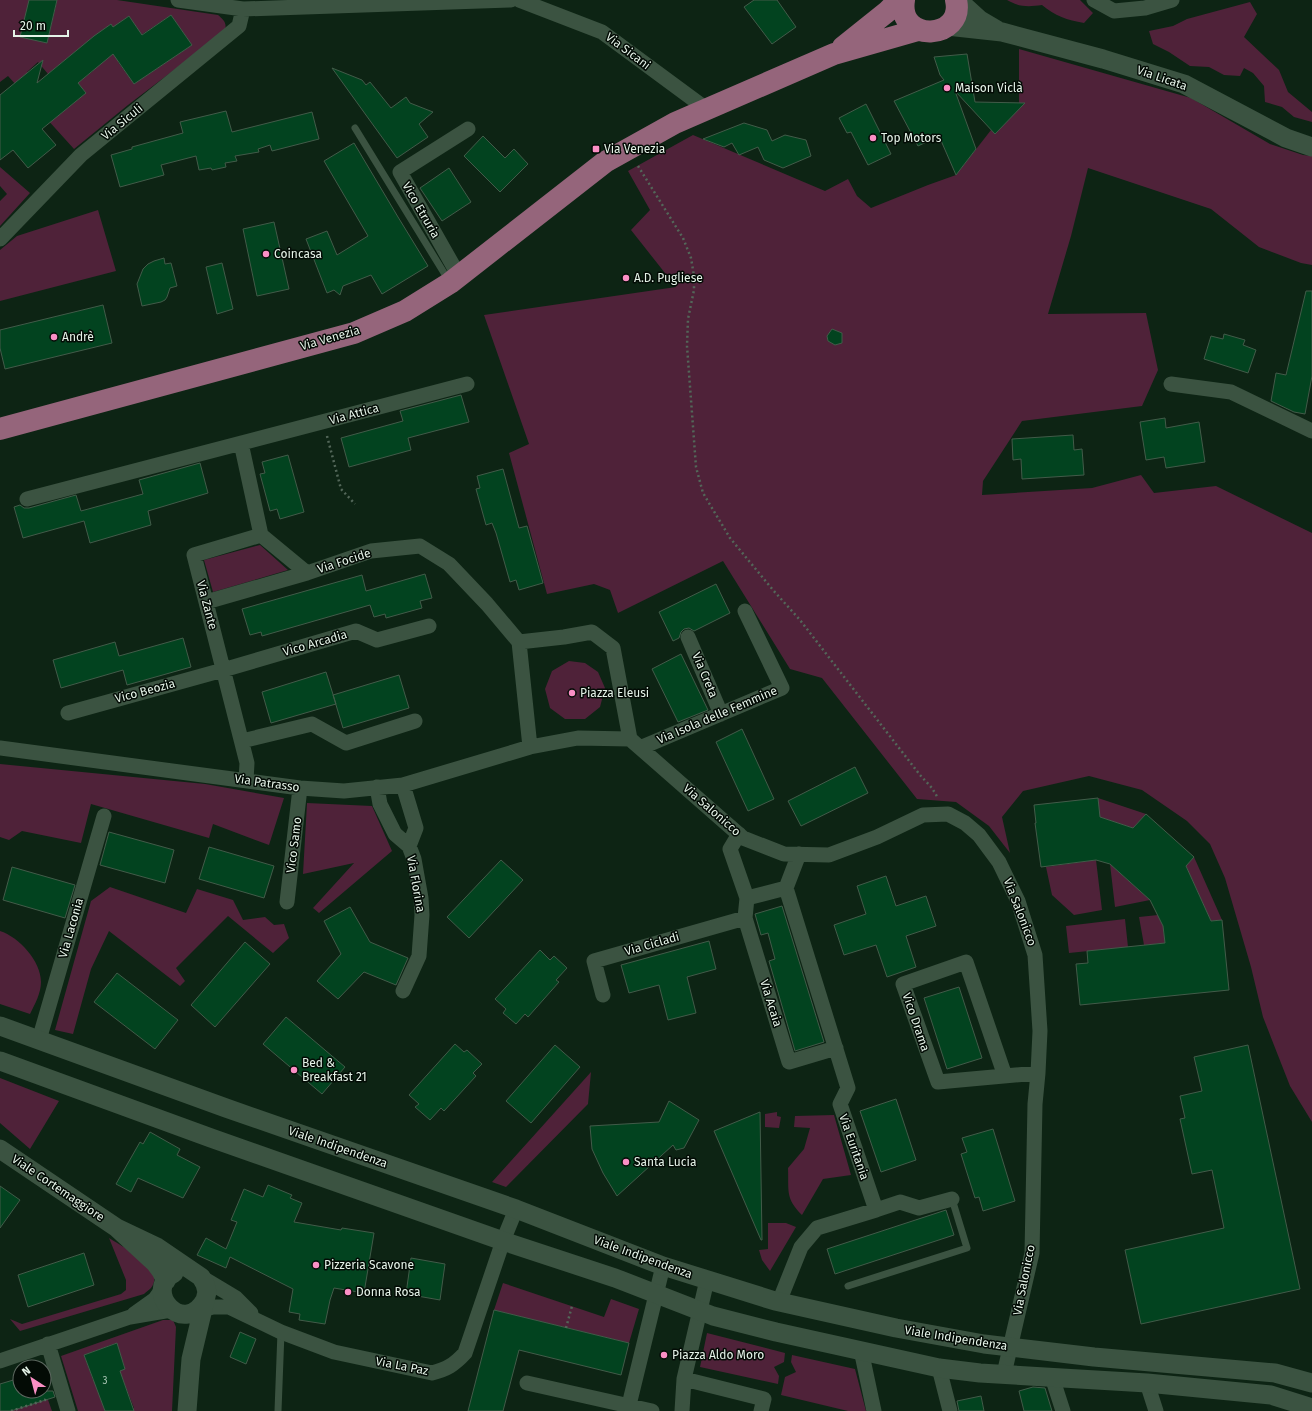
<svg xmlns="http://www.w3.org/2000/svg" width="1312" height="1411" font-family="'Fira Sans',sans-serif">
<rect width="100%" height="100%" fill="#0d2414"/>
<path fill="#4f2239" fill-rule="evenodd" d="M0,0H29L21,36L47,43L57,1L56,0H117L218,15C224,20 228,24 224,32L128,105L74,149L8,76L0,82ZM171,15L192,45L134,84L118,62L120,49ZM129,16L139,31L116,25ZM111,24L117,33L96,35ZM76,51L93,71L78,83L86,93L61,113L27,72L38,62L48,74Z
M1007,0H1080L1093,13L1084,23C1067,20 1055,16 1042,5C1028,7 1019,7 1007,0Z
M1250,2L1257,14L1244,37L1279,70L1288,92L1312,112V122L1294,117L1282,107L1265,102L1264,86L1253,73L1244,68L1240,76L1224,75L1209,67L1190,66L1169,52L1153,44L1149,31L1173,26L1187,19Z
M1019,49L1191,98L1270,144L1303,155L1312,156V265L1301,263L1259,247L1211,209L1088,168L1071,236L1048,314L1146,313L1158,370L1142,406L1022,421L983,481L982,495L1092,488L1141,475L1154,493L1216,486L1312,533V1122L1290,1086L1263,1017L1251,967L1225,878L1210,844L1187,821L1142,790L1089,776L1023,791L1002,817L1010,853L989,826L956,802L917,799L822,678L790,669L723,561L618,613L610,590L594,584L547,594L509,453L529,444L484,315L676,287L631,230L650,210L628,171L693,135L825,191L848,179L857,196L871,208L928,185L956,175L991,130L995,134L1020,107L1019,103Z
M0,167L30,193L0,226V201L7,194L0,186Z
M98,210L116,271L0,301V250L17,236Z
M260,545L288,570L213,592L204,560Z
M569,661L585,663L598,672L605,688L600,707L585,719H565L550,708L545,689L552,671Z
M0,764L205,784L284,798L269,845L213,824L209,838L91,804L81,843L22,831L9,840L0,837Z
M1098,798L1146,814L1133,828L1099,817Z
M307,803L372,806L392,851L319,913L313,908L354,863L303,874Z
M1194,857L1222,920L1211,921L1186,866Z
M1096,860L1102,910L1074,915L1052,895L1046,867Z
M1110,864L1150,900L1115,907Z
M110,887L186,913L197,889L233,900L243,920L265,917L274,925L284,924L289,938L273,953L228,916L176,968L185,981L180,986L109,931L91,969L73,1034L55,1030L91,901Z
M1158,915L1163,926L1165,943L1144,945L1139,917Z
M1125,919L1128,947L1069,953L1066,926Z
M0,931C19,937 41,961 41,982C41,993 35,1004 30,1014L0,1004Z
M591,1072L588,1104L506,1187L492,1182Z
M0,1078L59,1101L30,1149L0,1123Z
M777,1112V1116L781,1117L779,1128L765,1127V1114Z
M834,1115L851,1175L823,1179L802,1215C785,1198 789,1191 788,1168L804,1149L810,1128L794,1127L795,1116Z
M768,1223H786L796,1227L770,1271L762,1260L759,1250L768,1249Z
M109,1238C122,1247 167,1267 151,1288C149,1290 146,1292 144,1294L20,1331L10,1319L22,1324L121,1294L126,1290V1280Z
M503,1283L604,1317L611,1299L639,1309L629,1343L494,1310Z
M163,1320H173L176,1327L172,1411H127L134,1408L123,1380L113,1373L125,1368L116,1343L84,1355L93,1380L103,1377L97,1389L105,1411H78L61,1356Z
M707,1333L785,1353L784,1362L774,1367L779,1376L778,1384L700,1367Z
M792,1355L855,1369L866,1411H848L781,1395L785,1377L796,1372L791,1362Z
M47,1397L52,1411H11L45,1400Z"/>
<path fill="#02431f" stroke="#425b49" d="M29,0H57L47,43L20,37Z
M754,0H777L796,27L772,44L744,7Z
M171,15L192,45L134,84L113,54L78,83L86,93L42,129L56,145L28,168L13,150L0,160V95L43,60L37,83L94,36L111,24L113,27L129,16L142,35Z
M967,54L975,102L1025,103L995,134L955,91L976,149L956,175L939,136L918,146L894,101L944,80L940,75L934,57Z
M332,68L362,80L366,85L370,82L391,108L406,97L410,103L433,112L419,124L428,137L397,158Z
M866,104L891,154L868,165L851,132L847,133L839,118Z
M226,111L232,132L312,112L319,139L272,151L270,145L258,149L259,152L235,156L237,161L225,163L226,167L212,170L211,168L199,170L196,156L161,165L164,175L120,187L111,155L132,149V147L183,133L180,122Z
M744,123L767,130L772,141L785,135L806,140L811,156L783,168L764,160L758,147L739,155L732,143L724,147L703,139Z
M483,136L505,158L514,149L528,164L500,192L464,156Z
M354,143L398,217L428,266L382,294L371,275L343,286L340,295L334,290L327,293L306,239L327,231L337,255L368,236L324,161Z
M449,168L471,202L442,221L420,188Z
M274,222L289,289L257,296L243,229Z
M164,258L165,264L171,263L177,286L170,288L167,297L165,300L161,302L142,306L137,284L143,269L148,264L154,261Z
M222,263L233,309L217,314L206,267Z
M1306,291H1312V376L1305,414L1294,412L1271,401L1276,373L1286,375Z
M103,305L112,343L5,369L0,348V330Z
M832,329L842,333V343L835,345L828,341L827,336Z
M1224,334L1245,340L1243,345L1256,350L1248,373L1204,359L1211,336L1223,339Z
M461,395L469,422L408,438L411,450L349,467L341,438L403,421L400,411Z
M1165,418L1166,428L1199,422L1205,462L1166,468L1164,457L1146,460L1140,422Z
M1073,435L1074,450L1082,449L1084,475L1022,479L1021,459L1013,460L1012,439Z
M288,455L304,512L280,519L277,509L270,511L260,474L265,473L262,462Z
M200,463L208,493L148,511L151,525L90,543L84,521L23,538L14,507L20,505L24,508H29L76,495L81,511L143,494L139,480Z
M503,469L519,528L527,526L543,583L519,590L516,580L510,582L496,533L492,523L486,525L476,489L480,488L477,476Z
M425,574L432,598L420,601L422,608L386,618L385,614L374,617L370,605L262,636L261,632L250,635L242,609L362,575L366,591Z
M716,584L730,613L694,631L689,628L684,629L681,632L679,638L673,641L659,612Z
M183,638L191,667L127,685L123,670L61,688L53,660L115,642L119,656Z
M681,654L708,710L678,722L652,669Z
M326,672L336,704L271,723L262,692Z
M399,675L409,708L343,728L333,695Z
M742,729L774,799L748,811L716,742Z
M855,767L868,793L801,826L788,801Z
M1098,798L1100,817L1133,828L1146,814L1194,857L1186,866L1211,921L1222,920L1229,990L1080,1005L1076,964L1088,963L1087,951L1165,943L1163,926L1150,900L1110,864L1096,860L1041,867L1035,823H1036L1034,805Z
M109,832L174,850L165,883L100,865Z
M209,847L274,866L264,898L199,879Z
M501,860L523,880L469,938L447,917Z
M12,867L75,885L65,918L3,900Z
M886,876L896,906L926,896L936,926L906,936L916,967L887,977L876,945L844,955L834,925L866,914L857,886Z
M782,906L824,1042L795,1051L769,961L775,959L768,933L761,935L755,914Z
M350,907L370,942L408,958L396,985L364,972L338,999L317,981L341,954L324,921Z
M709,941L716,969L687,977L696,1013L668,1020L659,985L629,993L621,965Z
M245,942L270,964L215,1027L191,1005Z
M540,950L550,960L554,956L567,968L556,980L559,982L528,1017L525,1014L516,1024L503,1013L506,1009L495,999Z
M117,973L178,1020L155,1049L94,1002Z
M959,987L982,1058L947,1069L924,998Z
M286,1017L345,1067L322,1094L263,1044Z
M455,1044L464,1052L467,1050L482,1064L473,1073L476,1076L444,1111L441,1108L430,1120L415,1107L419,1104L409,1095Z
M555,1045L580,1067L531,1123L506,1101Z
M1248,1045L1300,1289L1141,1324L1125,1250L1224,1228L1212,1170L1192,1174L1180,1119L1185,1118L1180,1096L1202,1091L1194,1057Z
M896,1099L916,1160L881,1172L860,1111Z
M669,1101L699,1120L684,1148L676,1150L673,1145L617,1196L603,1173L592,1149L590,1126L659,1122Z
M760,1112L762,1240H761L714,1131Z
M993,1129L1015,1201L983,1211L979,1197L975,1198L961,1154L967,1152L962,1138Z
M150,1132L180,1149L177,1155L200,1167L183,1198L138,1178L131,1192L116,1184L140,1142L143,1144Z
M268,1185L292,1195L290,1198L302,1203L294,1222L341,1230L342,1228L374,1233L364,1293L334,1288L330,1300L325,1324L299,1320L300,1314L289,1312L293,1289L230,1257L226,1268L197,1255L206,1238L226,1249L237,1222L231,1220L244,1189L263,1197Z
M0,1186L20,1200L0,1228Z
M946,1210L954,1235L835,1274L827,1249Z
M84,1253L94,1285L28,1307L18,1275Z
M411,1258L445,1264L440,1300L406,1294Z
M494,1310L629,1343L621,1375L519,1350L503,1411H468Z
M240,1332L256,1339L246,1364L230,1357Z
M117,1343L125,1369L120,1371L134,1411H105L84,1355Z
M20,1378V1391H53L55,1397L11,1411H0V1384Z
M1033,1387L1045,1388L1052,1411H1024L1019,1391Z
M981,1396L984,1411H959L957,1401Z"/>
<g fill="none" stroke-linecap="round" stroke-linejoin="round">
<path stroke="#536759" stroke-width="2.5" stroke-dasharray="2 3" stroke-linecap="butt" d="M638,166L683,238L691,258L694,276V290L688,319L687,346L696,467L703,493L730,538L773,590L800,620L920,775L932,788L938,798
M327,436L341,489L355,504
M566,1328L572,1306
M11,1411L45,1400L47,1397"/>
<path stroke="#3b5341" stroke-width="7" d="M355,128L449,281
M848,1286L967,1248L952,1199
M278,1411L281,1332"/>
<path stroke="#3b5341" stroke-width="15" d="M178,0L243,9L511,0
M519,0L602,32L705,108
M1094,0L1114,11L1145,8L1172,0
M0,239L81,155L239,26L243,9
M459,276L400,172L468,129
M1171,384L1231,392L1312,431
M241,443L261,535
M27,499L467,384
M206,602L307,573L371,551L420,546L449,564L487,604L519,642
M688,637L721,714
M68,713L223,670L356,631L377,640L429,626
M630,739L743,838L784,854L829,855L877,837L923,815L948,814L965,823L979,835L999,862L1018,901L1035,955L1040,1031L1038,1073L1035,1104L1032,1253L1004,1374
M242,741L312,724L346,743L415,721
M0,748L300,788L344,791L403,785L530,747L578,738L630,739L613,648L592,632L564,637L519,642L530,747
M640,748L782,688L745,611
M246,780L247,763L194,555L261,535L307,573
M377,787L380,804L395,834L409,846L416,828L403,785
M739,834L730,849L747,898L786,888
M747,898L745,918L789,1062L836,1048
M287,902L300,788
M403,991L419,956L422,915L421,898L414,859L409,846
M603,995L594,961L745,918
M39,1040L104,816
M1005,1076L966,962L903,984L938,1082L1038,1073
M876,1210L900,1202L919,1208L952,1199
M201,1277L236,1298L251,1313
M779,1302L801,1247L817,1228L876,1210L840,1104L848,1088L786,888L799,854
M194,1312L213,1307H229L281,1332L334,1352L432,1373C447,1369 454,1365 465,1353L503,1241L516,1209
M134,1314L155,1299L163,1288
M48,1344L68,1411
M861,1350L874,1411
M0,1361L130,1317L171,1310
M939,1368L950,1411
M1052,1377L1063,1411
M684,1379L764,1399L761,1411
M527,1383L652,1411
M1147,1383L1156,1411
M629,1405L663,1266
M682,1411L684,1379L707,1280"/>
<path stroke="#3b5341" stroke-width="19" d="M958,0L980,20L997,30
M947,26L1002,32L1103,59L1184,84L1286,138L1312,147
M0,1026L226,1108L516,1209L663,1266L775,1301L896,1328L984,1344L1094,1357L1275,1373L1312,1383
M0,1061L211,1138L503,1241L615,1278L713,1316L776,1332L939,1368L980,1373L1147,1383L1271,1395L1312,1408
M0,1149L117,1228L155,1263L161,1271L166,1281
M117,1228L157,1247L201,1277L205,1284L207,1292L191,1359L187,1411
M174,1273C142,1290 183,1338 205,1300"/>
<path stroke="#95657b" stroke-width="22" d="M904,0C897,44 965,40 956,0
M843,47L888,11L899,0
M0,429L354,333L405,311L450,283L605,162L675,123L834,54L918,30"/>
</g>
<g fill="#fb8fc5" stroke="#030b05" stroke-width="1.5">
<circle cx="947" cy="88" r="4"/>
<circle cx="873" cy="138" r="4"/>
<rect x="592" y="145" width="8" height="8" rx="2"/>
<circle cx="266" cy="254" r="4"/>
<circle cx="626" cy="278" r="4"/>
<circle cx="54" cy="337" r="4"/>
<circle cx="572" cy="693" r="4"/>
<circle cx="294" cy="1070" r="4"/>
<circle cx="626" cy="1162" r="4"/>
<circle cx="316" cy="1265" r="4"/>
<circle cx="348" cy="1292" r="4"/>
<circle cx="664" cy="1355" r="4"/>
</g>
<g text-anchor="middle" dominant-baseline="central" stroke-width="3" stroke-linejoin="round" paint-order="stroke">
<g font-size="10" fill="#acc7b6">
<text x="105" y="1381">3</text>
</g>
<g font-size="12" fill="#e5f3e8" stroke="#030b05">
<text transform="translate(628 51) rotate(37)">Via Sicani</text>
<text transform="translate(1162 78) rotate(19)">Via Licata</text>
<text transform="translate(122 122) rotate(-39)">Via Siculi</text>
<text transform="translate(421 210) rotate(60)">Vico Etruria</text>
<text transform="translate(330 338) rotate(-16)">Via Venezia</text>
<text transform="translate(354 414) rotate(-15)">Via Attica</text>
<text transform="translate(344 561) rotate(-18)">Via Focide</text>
<text transform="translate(207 605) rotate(75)">Via Zante</text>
<text transform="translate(315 643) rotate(-16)">Vico Arcadia</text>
<text transform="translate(705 675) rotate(67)">Via Creta</text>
<text transform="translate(145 691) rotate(-15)">Vico Beozia</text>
<text transform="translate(717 715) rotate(-23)">Via Isola delle Femmine</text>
<text transform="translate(267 783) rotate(8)">Via Patrasso</text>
<text transform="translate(712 810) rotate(41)">Via Salonicco</text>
<text transform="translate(294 845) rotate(-83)">Vico Samo</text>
<text transform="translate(416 884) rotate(80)">Via Florina</text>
<text transform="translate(1020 912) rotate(69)">Via Salonicco</text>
<text transform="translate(71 928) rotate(-74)">Via Laconia</text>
<text transform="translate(652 944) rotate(-16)">Via Cicladi</text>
<text transform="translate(771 1003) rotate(73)">Via Acaia</text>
<text transform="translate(916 1022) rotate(71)">Vico Drama</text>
<text transform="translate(338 1147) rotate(19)">Viale Indipendenza</text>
<text transform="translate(854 1147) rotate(71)">Via Euritania</text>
<text transform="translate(58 1188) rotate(34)">Viale Cortemaggiore</text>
<text transform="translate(643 1257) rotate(20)">Viale Indipendenza</text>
<text transform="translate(1024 1280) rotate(-79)">Via Salonicco</text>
<text transform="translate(956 1338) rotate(9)">Viale Indipendenza</text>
<text transform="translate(402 1366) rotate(11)">Via La Paz</text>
</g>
<g font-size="12" fill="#e5f3e8" stroke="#030b05" text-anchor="start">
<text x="955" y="88">Maison Viclà</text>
<text x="881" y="138">Top Motors</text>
<text x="604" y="149">Via Venezia</text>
<text x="274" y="254">Coincasa</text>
<text x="634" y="278">A.D. Pugliese</text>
<text x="62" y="337">Andrè</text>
<text x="580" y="693">Piazza Eleusi</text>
<text x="302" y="1063">Bed &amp;<tspan x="302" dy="14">Breakfast 21</tspan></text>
<text x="634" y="1162">Santa Lucia</text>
<text x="324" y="1265">Pizzeria Scavone</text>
<text x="356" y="1292">Donna Rosa</text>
<text x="672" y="1355">Piazza Aldo Moro</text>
</g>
</g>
<g transform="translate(32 1379) rotate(324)"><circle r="19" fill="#030b05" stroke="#5d6860"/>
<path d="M0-3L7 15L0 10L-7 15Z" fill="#fb8fc5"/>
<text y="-6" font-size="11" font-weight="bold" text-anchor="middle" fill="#e5f3e8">N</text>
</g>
<path d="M14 30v6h54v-6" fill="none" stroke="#e5f3e8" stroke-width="2"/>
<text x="20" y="30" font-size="12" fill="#e5f3e8" stroke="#030b05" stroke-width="3" paint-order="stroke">20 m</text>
</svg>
